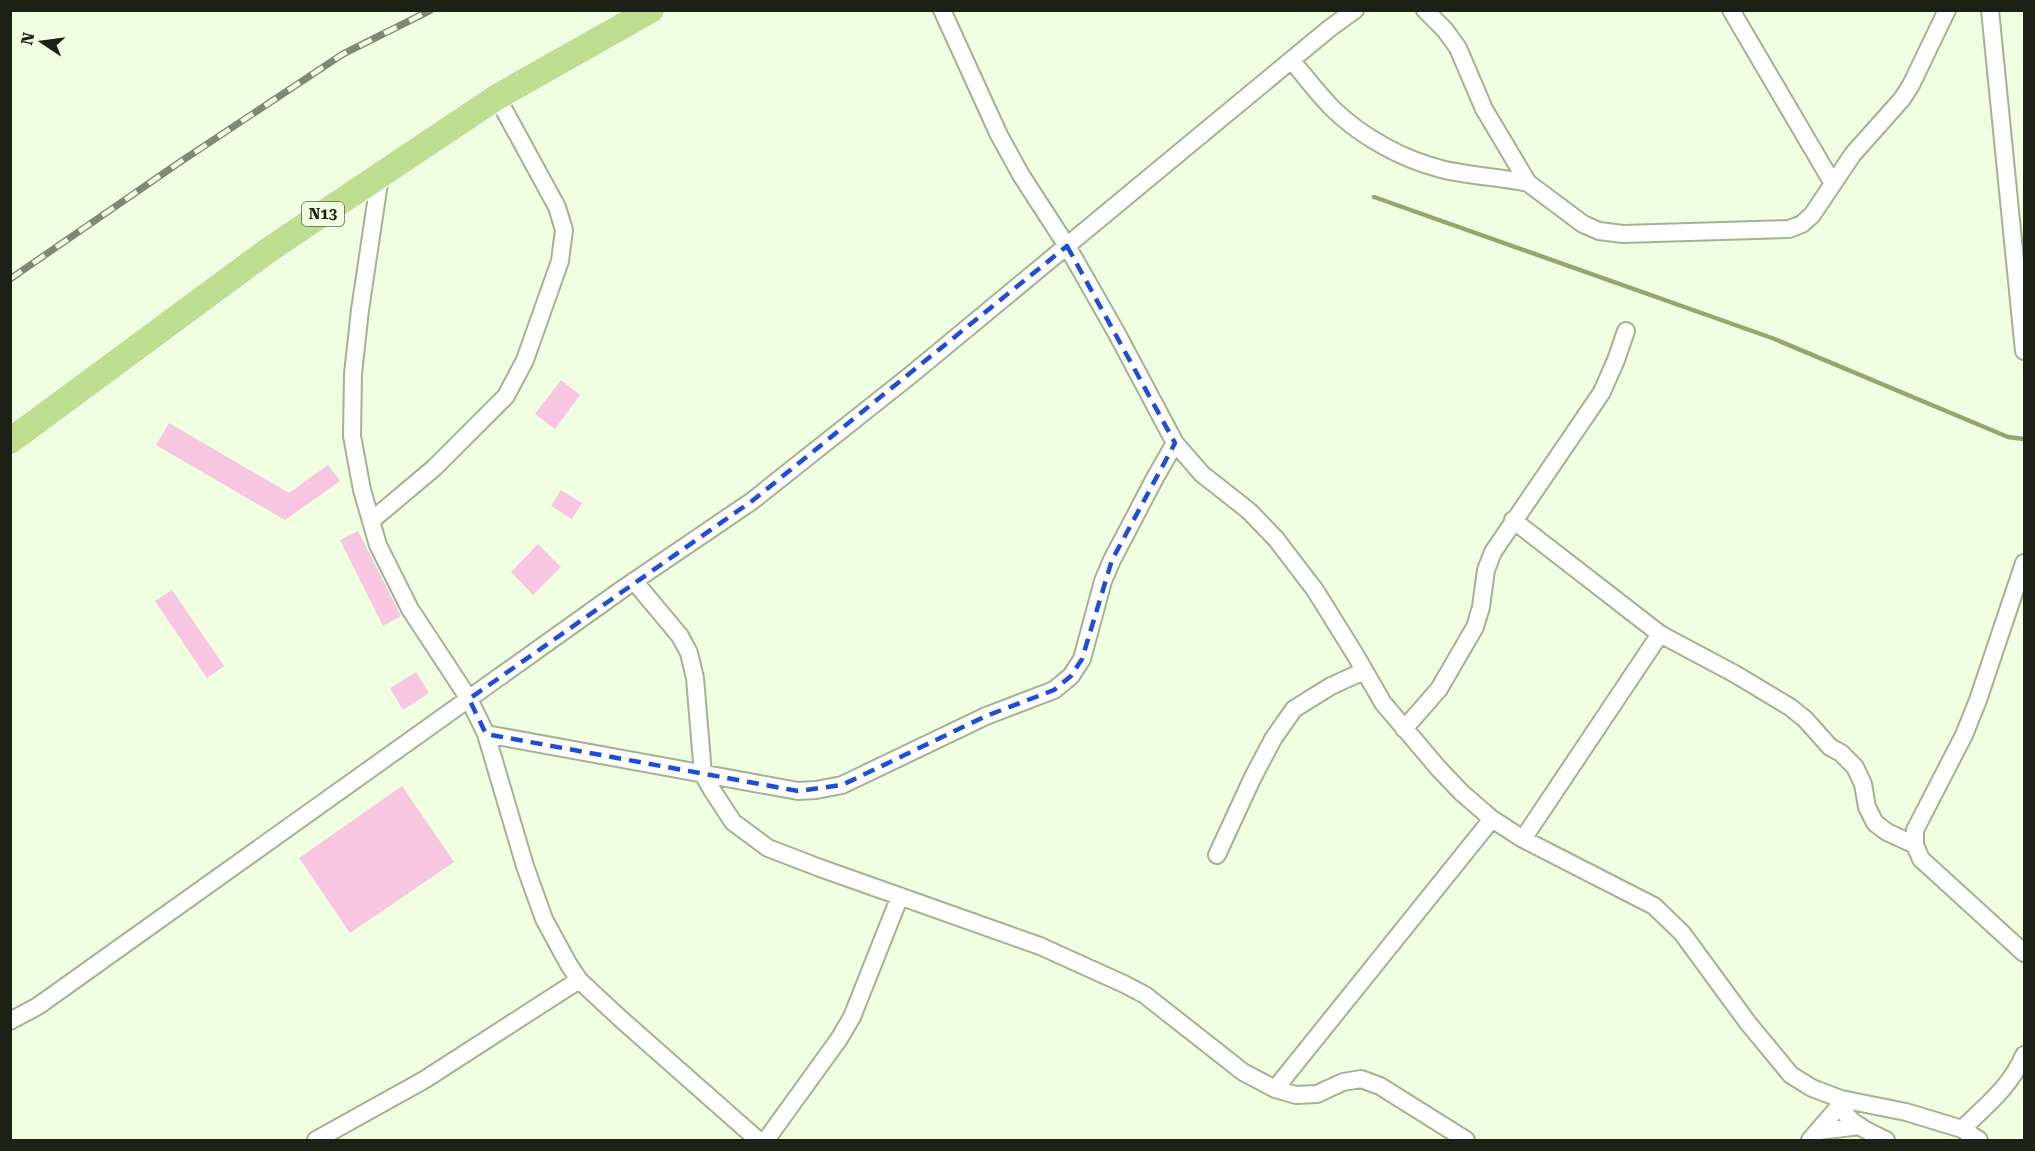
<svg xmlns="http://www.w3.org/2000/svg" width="2035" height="1151" font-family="'Roboto Serif',serif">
<rect width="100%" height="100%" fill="#f0fee2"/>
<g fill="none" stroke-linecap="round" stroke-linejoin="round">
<path stroke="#8fa971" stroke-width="4.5" d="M1374,197L1772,338L2008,437L2024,439"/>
</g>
<path fill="#f9c6e2" d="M561,380L580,395L555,429L535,414Z
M169,423L289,493L328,465L340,481L285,520L156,445Z
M561,490L582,503L572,519L551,506Z
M358,531L401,616L383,626L340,540Z
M538,544L561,567L533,595L511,572Z
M172,590L224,666L207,678L155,601Z
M416,672L429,693L403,710L390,688Z
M402,786L454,862L350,933L299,858Z"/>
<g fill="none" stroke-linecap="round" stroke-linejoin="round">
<defs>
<path id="street" d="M942,10L999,135L1021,175L1067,246L1116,332L1175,443L1202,474L1249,511L1276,539L1315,590L1356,656L1383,703L1439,769L1462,793L1492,819L1523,839L1654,906L1682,933L1748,1023L1791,1075L1812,1088L1841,1099L1906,1112L1962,1129L1979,1140
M1425,10L1445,30L1458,48L1484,109L1528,183L1583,224L1599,231L1623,234L1789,229L1802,224L1812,215L1853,154L1902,99L1911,85L1947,10
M1731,10L1832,182
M1990,10L2024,351
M1291,60C1305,76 1318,94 1333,109C1362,137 1402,159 1441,169C1469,176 1499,177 1528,183
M380,176L360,310L353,374L352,436L362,490L378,545L410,609L469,699L486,734L525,866L544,919L569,965L579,980L622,1020L758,1140
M1513,520L1660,634L1735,674L1790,707L1805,719L1830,747L1841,753L1855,767L1863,784L1867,807L1875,823L1887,832L1915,845
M371,521L434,468L506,396L525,360L560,261L564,230L557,207L497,97
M2024,563L1978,700L1964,735L1915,830V845L1921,859L2024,953
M634,581L680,636L689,653L695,678L703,774L712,790L733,822L768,848L820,868L1040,946L1124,984L1145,995L1243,1072L1275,1089L1296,1095L1317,1094L1343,1082L1361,1079L1380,1086L1466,1140
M1404,729L1439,689L1475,627L1481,607L1486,570L1493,552L1602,392L1616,360L1626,331
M486,734L798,791L816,790L842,785L986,716L1054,690L1071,676L1082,659L1103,581L1112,560L1156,476L1175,443
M1523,839L1660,634
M1217,855L1252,779L1273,739L1294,709L1331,686L1364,671
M10,1021L38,1006L624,588L752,501L912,374L1330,28L1355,10
M1275,1089L1492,819
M1841,1099C1840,1121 1870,1132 1886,1140
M1962,1129C1985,1107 2011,1086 2024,1055
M1819,1131L1860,1126
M316,1140L424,1080L579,980
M766,1140L839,1039L852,1017L900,896
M1810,1140L1841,1104"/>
<path id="primary" d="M10,441L270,249L497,97L651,10"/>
</defs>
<use href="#street" stroke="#a3b392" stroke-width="20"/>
<use href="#primary" stroke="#fff" stroke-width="28"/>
<use href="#street" stroke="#fff" stroke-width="16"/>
<use href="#primary" stroke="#bedf8f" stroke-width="26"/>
<defs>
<path id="rail" d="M10,279L180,162L343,54L431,10"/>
</defs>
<use href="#rail" stroke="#7e8874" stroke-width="7"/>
<use href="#rail" stroke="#f0fee2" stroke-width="4.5" stroke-dasharray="14" stroke-linecap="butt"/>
</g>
<path fill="none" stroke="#1d4ed8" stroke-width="4.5" stroke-dasharray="12 8" stroke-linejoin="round" d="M1067,246L1175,443L1112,560L1082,659L1071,676L1054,690L986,716L842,785L798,791L486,734L469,699L752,501Z"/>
<g text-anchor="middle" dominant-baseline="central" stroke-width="6" stroke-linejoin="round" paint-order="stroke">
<rect fill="#f0fee2" stroke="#5b6352" stroke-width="1.5" x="302" y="202" width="42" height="24" rx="4.5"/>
<g font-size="15" font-weight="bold" fill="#1b2114">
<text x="323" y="214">N13</text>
</g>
</g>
<rect width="2035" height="1151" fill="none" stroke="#1b2114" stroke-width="24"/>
<g transform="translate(42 42) rotate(283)" stroke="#f0fee2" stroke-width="4.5" paint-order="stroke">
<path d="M0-4.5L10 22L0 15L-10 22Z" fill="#1b2114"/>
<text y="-9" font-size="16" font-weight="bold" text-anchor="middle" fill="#1b2114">N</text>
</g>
</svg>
